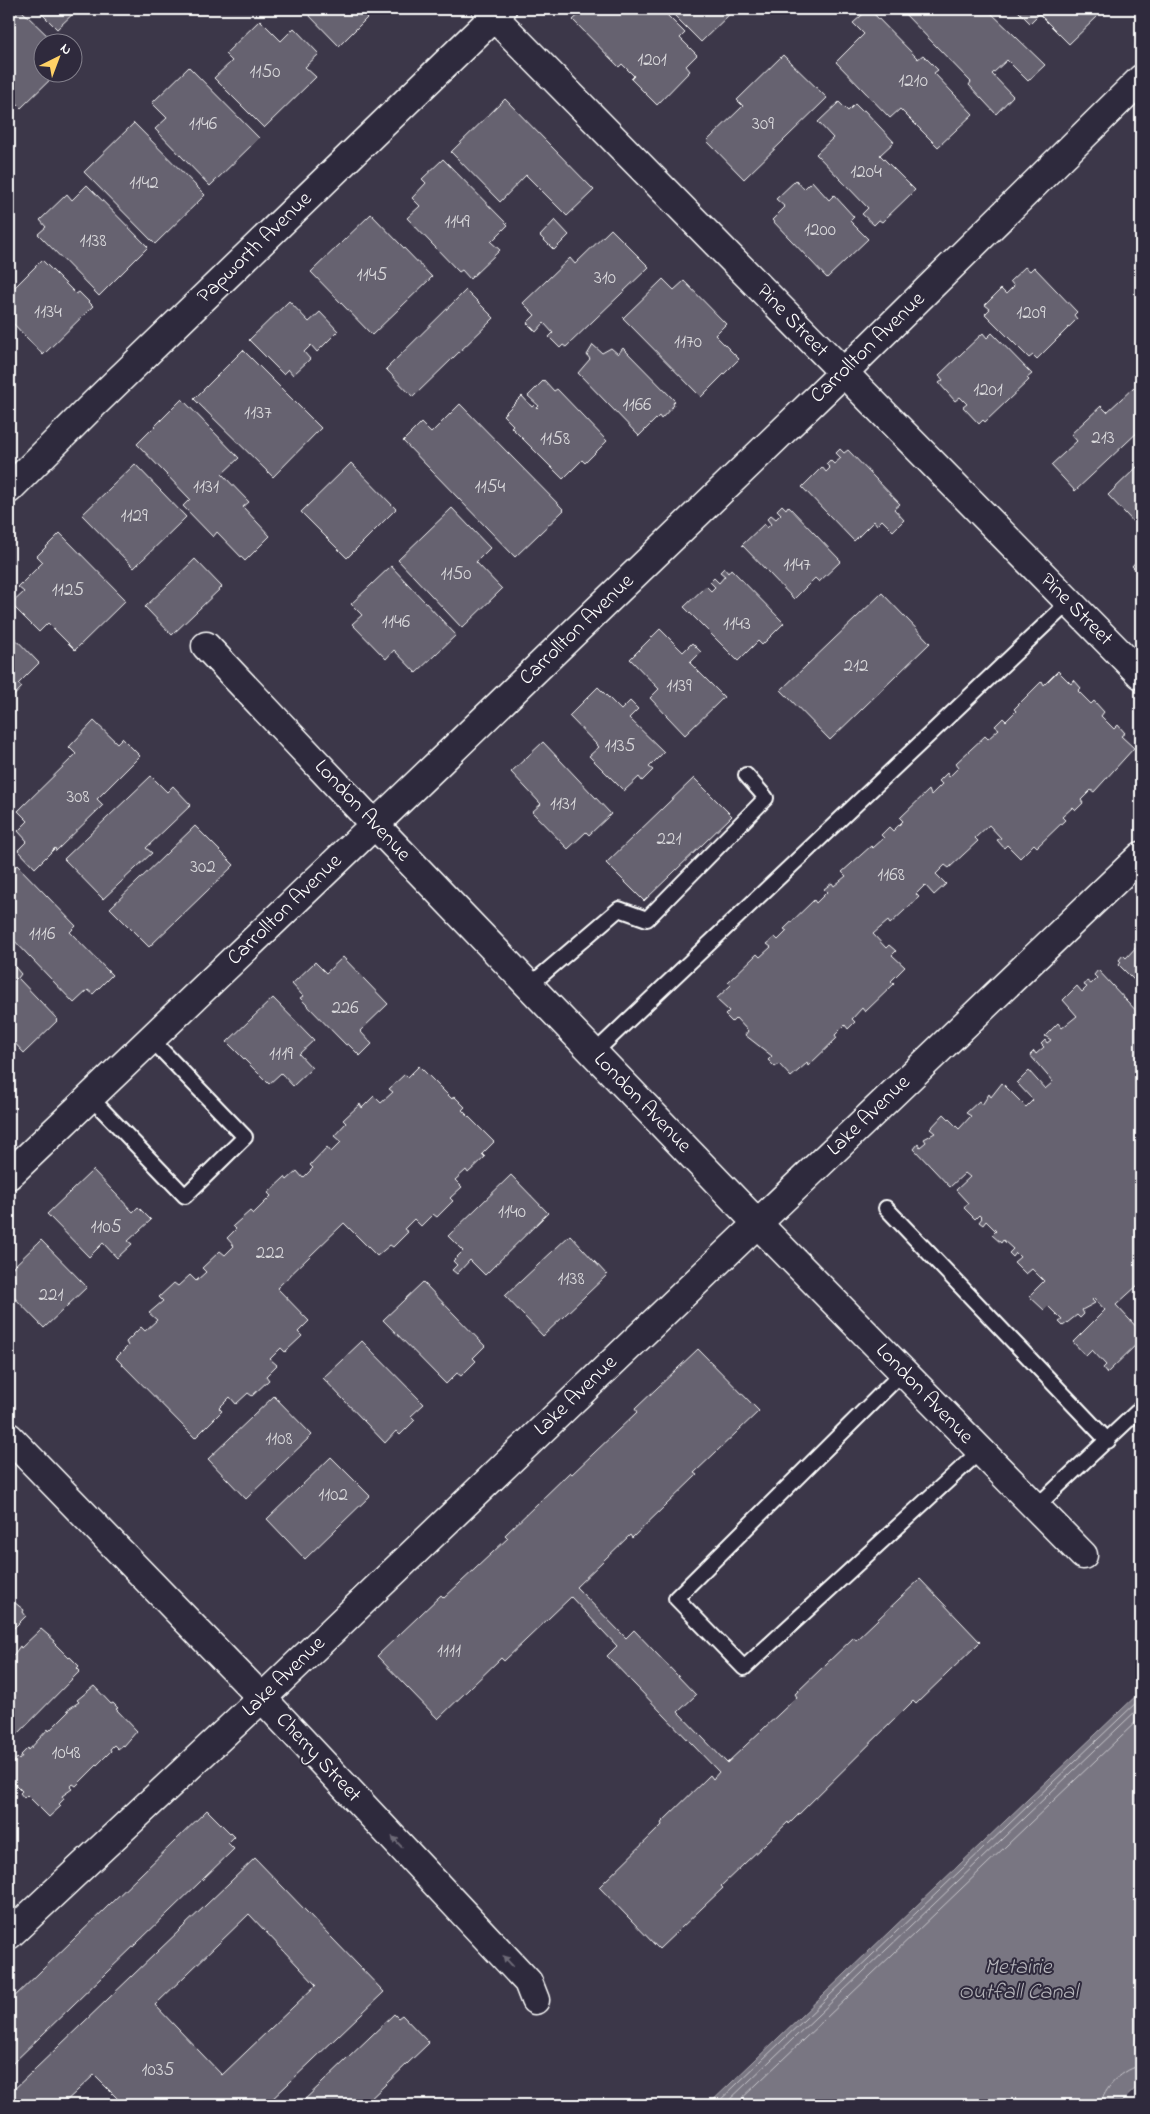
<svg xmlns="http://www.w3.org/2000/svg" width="1150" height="2114" font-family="'Indie Flower',sans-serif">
<rect width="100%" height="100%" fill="#3c3749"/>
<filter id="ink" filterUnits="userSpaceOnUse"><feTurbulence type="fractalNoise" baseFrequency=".02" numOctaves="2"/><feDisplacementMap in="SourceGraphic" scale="10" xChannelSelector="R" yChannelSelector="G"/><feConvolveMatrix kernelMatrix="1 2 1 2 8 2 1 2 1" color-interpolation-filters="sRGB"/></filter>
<g filter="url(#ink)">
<path fill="#797682" stroke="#afadb4" d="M1141,1691V2083L1118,2105H708Z"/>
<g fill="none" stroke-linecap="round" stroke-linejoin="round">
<path stroke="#c9c8cd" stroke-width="1" d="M715,2105L1141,1698
M724,2105L1141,1706
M735,2105L1141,1717
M1101,2105C1102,2089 1125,2067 1141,2066"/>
</g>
<path fill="#666270" stroke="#fff" fill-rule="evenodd" d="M9,9H20L54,42H42V72H58L21,108L9,96Z
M37,9H78L57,29Z
M306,9H376L339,46L305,11Z
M585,9H661L685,33L680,38L697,55L686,66L690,71L657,105L631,79L634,76L622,64L619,67L573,20Z
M668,9H731L733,11L701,42Z
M869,9L918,59L923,55L938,70L934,73L973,114L938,147L900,109L890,118L836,62L864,34L853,23Z
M900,9H987L1045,65L1028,81L1007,60L992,74L1013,96L996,114L969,85L971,82Z
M1016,9H1093L1099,15L1069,44L1039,14L1030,23Z
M260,20L281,41L294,28L319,54L305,67L316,77L264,128L214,78L232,61L225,54Z
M783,55L827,98L744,179L707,141L743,106L737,100Z
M189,67L259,138L210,186L155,129L167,118L152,103Z
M505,99L594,190L567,216L526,175L500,202L451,152Z
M839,102L848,111L855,104L862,111L864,110L894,142L880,155L915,190L882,222L879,220L874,225L862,214L868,208L816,154L833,138L818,122Z
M134,123L205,195L155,244L84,172Z
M443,159L508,225L491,242L500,250L470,279L462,270L459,272L407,218L420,206L412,198L426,183L422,179Z
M796,180L804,189L812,181L829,200L834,195L854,217L850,221L868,239L827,278L772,220L785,207L776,199Z
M87,185L148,247L99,296L38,234L46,227L40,220L67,194L72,200Z
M371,214L432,277L372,335L311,272Z
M555,220L569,235L554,250L540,236Z
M611,229L649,267L566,347L563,345L560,348L549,337L553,333L544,323L536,332L527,323L535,315L523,303L570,258L575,264Z
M42,260L76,294L79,292L93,306L43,355L9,319V287L12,290Z
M1025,267L1030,271L1034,267L1077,312L1074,315L1077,319L1037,359L1033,355L1029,358L985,314L990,309L985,305L1001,289L1006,294L1014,286L1010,281Z
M663,279L674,290L684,281L726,324L715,335L739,359L701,397L623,318Z
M466,290L494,318L413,397L386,369Z
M289,301L309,322L320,312L338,331L317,352L311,345L304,352L310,359L293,375L288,369L283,374L249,340Z
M983,333L987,338L992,333L1032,374L1027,378L1029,380L985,422L983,420L979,424L963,407L967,404L960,397L955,401L939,383L943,380L939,375Z
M593,345L602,353L611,348L618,354L623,348L675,401L673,403L674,405L661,419L659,416L639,436L578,373L590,359L587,355Z
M243,350L321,428L273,477L194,399Z
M544,380L554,391L557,389L607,441L585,463L582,460L563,479L511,427L513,425L503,415L522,396L532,407L534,405L537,408L539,406L528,396Z
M1134,387L1141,395V429L1075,491L1051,465L1077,441L1071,434L1101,406L1107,412Z
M182,399L239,458L222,474L249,502L243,507L270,536L245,561L217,532L213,537L183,506L190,499L137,444Z
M460,404L564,510L515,557L403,441L421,423L431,433Z
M840,449L844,453L848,450L900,504L894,509L904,520L893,531L882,520L877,525L874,521L854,541L802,487L822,467L826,472L830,468L826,464L830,460L834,464L841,458L836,453Z
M351,463L396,509L347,558L301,512Z
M1141,463V530L1108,495Z
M135,464L186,517L134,568L82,515Z
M782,505L786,509L788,506L841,561L819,582L815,578L794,599L742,545L764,524L767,528L771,524L767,519L771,515L776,519L781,514L777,510Z
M452,508L490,548L476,562L502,589L462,628L398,560Z
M60,533L126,600L75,650L48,623L39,632L11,604L24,592L18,587L43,562L37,556Z
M1141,556V575L1132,566Z
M195,559L222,587L172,635L145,607Z
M391,566L456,635L416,673L394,650L386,659L352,624L362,615L351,604Z
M724,568L728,573L731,569L784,623L762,645L758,641L738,661L684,607L706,586L711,591L715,587L710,582L714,578L719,583L725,576L720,572Z
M882,593L930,643L830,740L781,690Z
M660,629L683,652L692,643L701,652L690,663L724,697L685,735L650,698L659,689L630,659Z
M9,632L39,663L18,684L22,687L9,701Z
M1058,671L1071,684L1074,680L1081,688L1078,691L1091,704L1094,701L1104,712L1101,716L1114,729L1118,725L1125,733L1121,736L1134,748L1094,792L1091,790L1081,800L1083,803L1076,810L1073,807L1062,817L1065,820L1037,847L1034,844L1020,858L1007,845L1004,848L997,840L1001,838L989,825L975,838L978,841L949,868L945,865L936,874L946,884L934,895L925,885L916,894L919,897L890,924L888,921L873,934L886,948L889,945L896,951L892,955L905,967L891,981L894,984L865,1012L862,1008L852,1019L855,1022L848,1029L845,1025L835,1035L837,1038L808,1066L807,1063L791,1077L779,1064L775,1067L768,1060L772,1056L745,1035L748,1031L736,1018L732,1022L725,1015L729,1011L716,999L731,985L728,982L757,954L760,957L771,947L767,944L775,937L778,940L787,931L784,929L814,900L816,903L827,892L824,889L832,883L834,886L846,876L842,872L871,846L873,848L884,838L881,835L889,827L893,831L903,821L900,818L929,790L931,795L942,784L939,781L947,773L949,777L959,767L956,763L985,736L988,739L999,729L995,726L1003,718L1006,721L1016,711L1014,709L1042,681L1044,685Z
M598,687L621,710L630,701L638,709L629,718L664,752L649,767L653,770L642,781L639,777L624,791L589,756L599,747L569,716Z
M94,721L117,743L122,738L140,756L97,799L103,805L56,851L55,848L35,868L18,850L27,841L18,831L28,821L18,811L76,754L69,747Z
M543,742L611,814L589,835L586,832L568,849L532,812L541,804L511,772Z
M151,776L167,792L173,786L191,805L146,848L152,853L103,899L64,859Z
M694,778L732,816L644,901L606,863Z
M195,826L234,865L149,947L110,908Z
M17,865L76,926L70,932L112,975L93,994L88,990L74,1003L9,935V873Z
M1141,933V987L1119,965L1121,962L1119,960L1123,955L1126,958L1138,945L1134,940Z
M343,957L388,1004L360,1031L372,1044L360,1056L348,1044L346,1045L300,998L303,996L292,984L315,962L326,973Z
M10,961L21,974L18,978L58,1020L24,1053L9,1037Z
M1098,970L1141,1016V1288L1138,1285L1116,1305L1141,1332V1340L1107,1373L1103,1368L1106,1365L1092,1350L1086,1356L1073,1342L1105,1310L1094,1298L1092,1300L1095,1303L1082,1310L1084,1314L1080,1318L1077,1315L1063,1326L1059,1322L1062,1320L1048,1306L1044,1310L1029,1296L1044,1281L1032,1269L1026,1274L1014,1262L1020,1257L1016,1253L1013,1257L1009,1253L1013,1249L1003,1240L1001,1243L992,1235L996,1231L986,1221L983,1225L979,1222L982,1218L979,1215L975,1219L964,1208L968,1203L956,1190L970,1177L965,1173L950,1187L914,1149L918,1144L920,1147L926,1142L924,1139L935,1133L930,1129L944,1114L959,1129L971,1116L966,1113L979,1101L982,1105L989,1094L991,1097L1002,1083L1026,1107L1033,1100L1017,1083L1029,1071L1045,1089L1053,1082L1030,1055L1034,1051L1036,1054L1044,1047L1041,1044L1045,1040L1047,1043L1051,1040L1045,1036L1058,1023L1062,1028L1077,1016L1063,1000L1077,986L1082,992L1087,987L1084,985L1087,981L1091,984L1097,978L1094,975Z
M273,998L314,1040L299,1054L312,1068L293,1086L281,1073L269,1084L227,1042Z
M419,1066L452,1099L454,1096L465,1107L462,1110L494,1142L482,1154L485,1157L468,1173L466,1170L455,1180L462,1187L450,1198L453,1201L437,1217L433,1214L421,1226L414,1219L404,1229L408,1232L393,1247L390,1245L377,1256L344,1223L277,1288L309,1321L298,1332L302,1336L285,1352L281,1348L270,1359L277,1365L266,1376L269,1380L252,1396L248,1393L236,1404L230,1397L219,1408L222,1411L195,1438L116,1358L128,1346L126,1342L141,1327L145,1331L157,1320L149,1313L163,1301L159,1297L174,1283L178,1286L190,1275L196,1281L206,1272L202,1268L220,1251L225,1255L234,1246L227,1238L236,1229L233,1226L250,1211L253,1214L271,1196L268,1193L285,1177L287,1180L297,1171L303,1178L313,1168L310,1165L327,1147L331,1152L341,1142L334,1136L346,1123L343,1120L360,1104L362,1108L374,1096L381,1103L393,1092L389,1089L405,1074L408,1077Z
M93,1170L133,1212L138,1207L151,1220L128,1241L132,1244L117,1258L103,1243L89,1257L47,1214Z
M511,1175L548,1213L485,1275L470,1260L457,1274L452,1270L457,1265L453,1261L463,1251L448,1236Z
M570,1235L607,1275L543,1336L505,1296Z
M41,1240L87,1287L44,1328L9,1292V1271Z
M423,1282L485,1346L473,1358L476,1361L461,1376L457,1373L446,1384L383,1320Z
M362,1341L424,1404L411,1416L415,1420L400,1435L396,1431L385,1443L323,1378Z
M698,1349L759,1411L694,1473L697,1475L632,1538L630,1535L576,1587L626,1638L634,1630L696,1695L678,1712L727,1763L797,1697L795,1694L854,1637L856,1640L920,1579L980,1642L916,1704L913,1701L789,1824L788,1822L721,1886L723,1888L659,1949L599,1887L662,1825L661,1823L710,1775L713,1779L719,1772L607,1656L617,1646L571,1597L504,1661L501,1658L438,1719L377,1656L441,1595L444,1598L508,1538L505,1535L570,1472L572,1474L637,1412L635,1409Z
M274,1396L312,1435L246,1499L208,1459Z
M331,1457L370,1496L305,1559L267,1519Z
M9,1598L24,1610L23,1612L26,1616L9,1633Z
M41,1629L55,1641L54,1643L69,1658L70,1657L79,1666L77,1668L80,1671L9,1743V1661L20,1646L21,1648Z
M94,1686L111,1704L113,1703L118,1708L116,1709L137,1731L124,1746L123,1745L118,1749L114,1745L110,1749L111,1751L76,1786L73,1784L70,1787L72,1789L62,1796L64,1799L59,1804L61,1806L49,1817L27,1795L24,1798L20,1793L22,1791L9,1778V1769L17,1758L19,1760L22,1756L21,1755L28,1748L29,1750L48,1729L49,1731L69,1711L67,1710L79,1702L77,1700Z
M207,1810L234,1837L228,1843L234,1849L9,2067V2002Z
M255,1858L384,1992L266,2105H124L94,2075L62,2105H9V2094ZM249,1914L316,1985L222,2075L155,2005Z
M394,2014L398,2018L402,2015L429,2043L364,2105H299Z"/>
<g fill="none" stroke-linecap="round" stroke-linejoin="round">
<defs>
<path id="service" d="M529,986L619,909L647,919L766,798L746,775
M594,1053L1069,602
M90,1097L185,1196L245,1137L151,1039
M886,1208L1108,1441
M903,1372L676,1598L744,1668L980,1451
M1037,1506L1141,1408"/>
<path id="minor" d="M486,9L1141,675
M9,489L94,404L502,9
M206,646L374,824L757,1223L1083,1555
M9,1175L442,760L843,373L1141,79
M9,1437L262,1698L528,1982L535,2000"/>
<path id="tertiary" d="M9,1935L262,1698L1141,856"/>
</defs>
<use href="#service" stroke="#fff" stroke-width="18"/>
<use href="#minor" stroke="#fff" stroke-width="31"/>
<use href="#tertiary" stroke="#fff" stroke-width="31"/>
<use href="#service" stroke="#2f2a3d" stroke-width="14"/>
<use href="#minor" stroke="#2f2a3d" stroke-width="28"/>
<use href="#tertiary" stroke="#2f2a3d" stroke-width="28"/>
</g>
<defs><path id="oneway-solid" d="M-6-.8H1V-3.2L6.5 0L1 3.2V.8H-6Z" transform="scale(1.25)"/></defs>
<g fill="#6d6a77">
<use href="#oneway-solid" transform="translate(397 1842) rotate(-133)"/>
<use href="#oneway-solid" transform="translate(508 1961) rotate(-133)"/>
</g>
</g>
<g text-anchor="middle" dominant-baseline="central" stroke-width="4" stroke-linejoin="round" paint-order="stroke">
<g font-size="19" fill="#d9d8db">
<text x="652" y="60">1201</text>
<text x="265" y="72">1150</text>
<text x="913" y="81">1210</text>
<text x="203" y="124">1146</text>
<text x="763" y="124">309</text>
<text x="866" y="172">1204</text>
<text x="144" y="183">1142</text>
<text x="457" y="222">1149</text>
<text x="820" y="230">1200</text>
<text x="93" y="241">1138</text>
<text x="372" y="275">1145</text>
<text x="605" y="278">310</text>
<text x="48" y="312">1134</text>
<text x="1031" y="313">1209</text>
<text x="688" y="342">1170</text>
<text x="988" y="390">1201</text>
<text x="637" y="405">1166</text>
<text x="258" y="413">1137</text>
<text x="1103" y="438">213</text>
<text x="555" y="439">1158</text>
<text x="206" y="487">1131</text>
<text x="490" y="487">1154</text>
<text x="134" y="516">1129</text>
<text x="797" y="565">1147</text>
<text x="456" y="574">1150</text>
<text x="68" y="590">1125</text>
<text x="396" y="622">1146</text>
<text x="737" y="624">1143</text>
<text x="856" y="666">212</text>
<text x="679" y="686">1139</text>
<text x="620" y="746">1135</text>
<text x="78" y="797">308</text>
<text x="563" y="804">1131</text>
<text x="669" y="839">221</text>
<text x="203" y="867">302</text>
<text x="891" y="875">1168</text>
<text x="42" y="934">1116</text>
<text x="345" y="1008">226</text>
<text x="281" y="1054">1119</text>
<text x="512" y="1212">1140</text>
<text x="106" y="1227">1105</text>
<text x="270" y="1253">222</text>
<text x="571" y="1279">1138</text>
<text x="51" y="1295">221</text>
<text x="279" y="1439">1108</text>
<text x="333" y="1495">1102</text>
<text x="449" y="1651">1111</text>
<text x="66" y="1753">1048</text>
<text x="158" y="2070">1035</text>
</g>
<g font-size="21" fill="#fff" stroke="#2f2a3d">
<text transform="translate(255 248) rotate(-44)">Papworth Avenue</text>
<text transform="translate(792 321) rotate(46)">Pine Street</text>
<text transform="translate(868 348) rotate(-44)">Carrollton Avenue</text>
<text transform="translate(1076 610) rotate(45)">Pine Street</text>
<text transform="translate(577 630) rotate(-44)">Carrollton Avenue</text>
<text transform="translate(362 811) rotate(47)">London Avenue</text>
<text transform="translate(285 910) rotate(-44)">Carrollton Avenue</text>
<text transform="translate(642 1103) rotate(46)">London Avenue</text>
<text transform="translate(869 1116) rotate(-44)">Lake Avenue</text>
<text transform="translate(924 1394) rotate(46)">London Avenue</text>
<text transform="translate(576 1396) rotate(-44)">Lake Avenue</text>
<text transform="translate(284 1677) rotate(-44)">Lake Avenue</text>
<text transform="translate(318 1758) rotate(47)">Cherry Street</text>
</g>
<g font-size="22" font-style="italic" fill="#b5b4ba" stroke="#2f2a3d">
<text x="1018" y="1968">Metairie<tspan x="1018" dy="25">Outfall Canal</tspan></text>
</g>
</g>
<rect width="1150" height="2114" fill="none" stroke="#2f2a3d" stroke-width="30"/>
<rect x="15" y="15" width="1120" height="2084" fill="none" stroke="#fff" stroke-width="2" filter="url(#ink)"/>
<g transform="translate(58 58) rotate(42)"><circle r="24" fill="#2f2a3d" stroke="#827f8b"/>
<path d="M0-4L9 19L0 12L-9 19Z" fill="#ffd166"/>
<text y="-8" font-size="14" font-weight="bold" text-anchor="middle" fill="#ffffff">N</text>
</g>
</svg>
